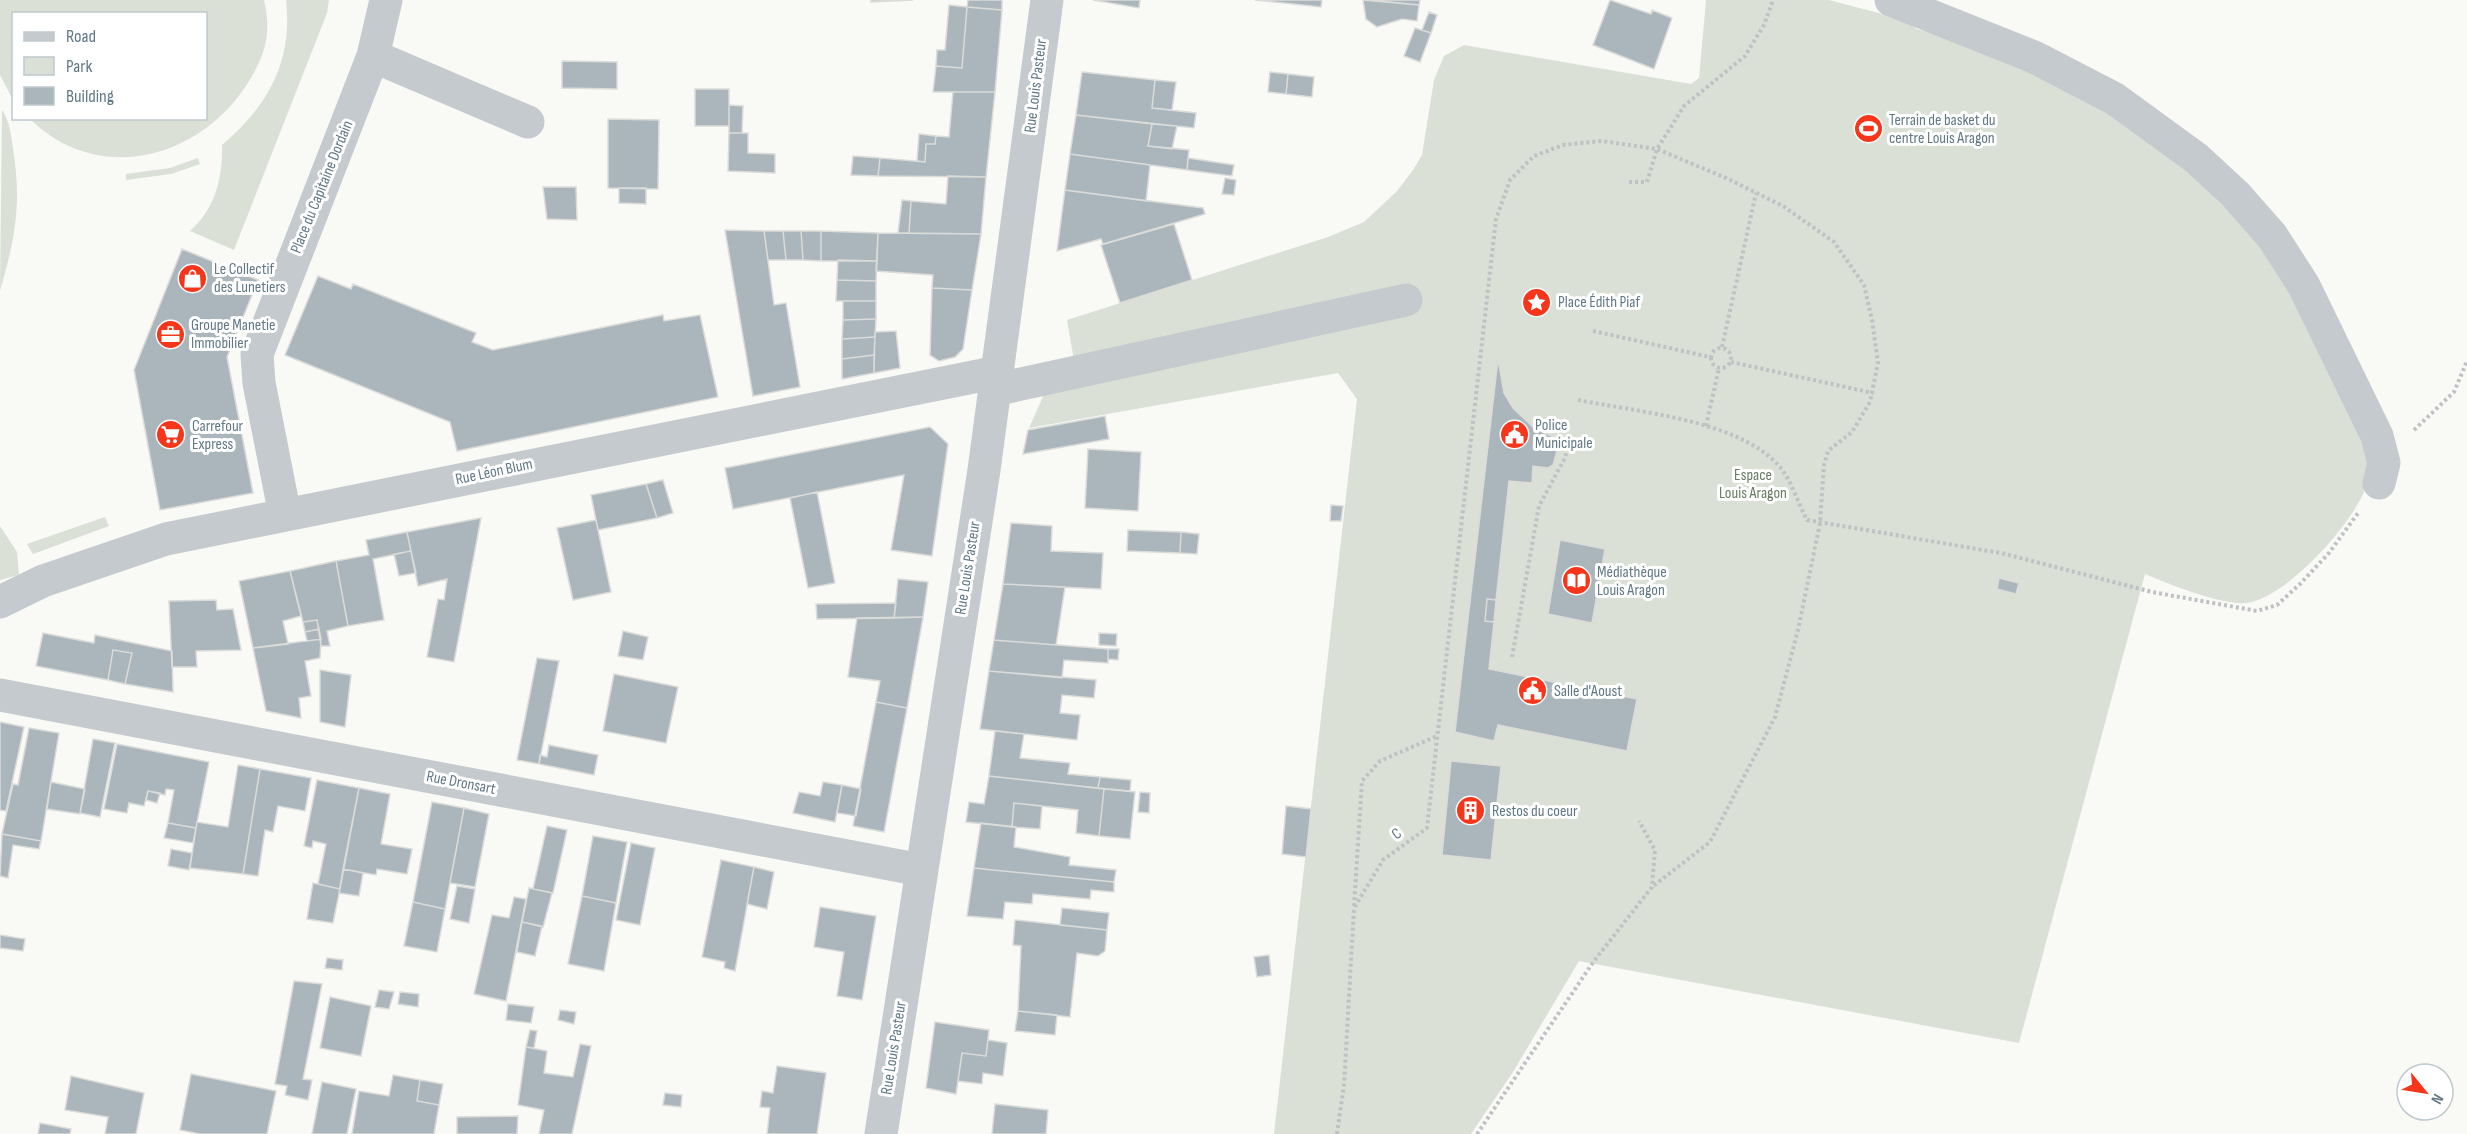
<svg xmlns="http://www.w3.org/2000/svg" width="2467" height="1134" font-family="'Sofia Sans Condensed',sans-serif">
<rect width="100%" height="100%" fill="#f9f9f6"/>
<path fill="#dae0d5" d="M0,0H264C272,35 265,56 246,86C197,160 97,185 30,119L206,118V14H14L13,100L0,75Z
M286,0H329L327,13L234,250L190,231C215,209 223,178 222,145C268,106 293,62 286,0Z
M1706,0H1829L1909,21L1916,29L1973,42L2157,138L2228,198L2275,261L2374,453C2371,465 2370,478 2365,489C2352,525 2285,599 2246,603C2220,605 2169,584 2145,574L2019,1043L1579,961L1513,1072L1471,1134H1274L1357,399L1338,373L1029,428L1045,392L1078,384L1067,320L1328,237L1364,222L1397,191L1413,170L1422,155L1434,80L1444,56L1464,45L1691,84L1699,78Z
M2,110C10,121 11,136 13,149C22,203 15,239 0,291Z
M198,158L200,164L171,174L126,180V174L170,168Z
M105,517L109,526L33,554L27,544Z
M0,526L17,552L19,575L0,580Z"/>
<path fill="#aab6bc" stroke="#dbdbd9" stroke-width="1.5" d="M871,0H913L871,2Z
M968,0H1002V10L967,7Z
M1093,0H1140L1139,8Z
M1255,0H1322L1321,7Z
M1363,0L1419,5L1417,21L1402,19L1377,27L1366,19Z
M1370,0H1420L1419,5Z
M1610,0L1651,14L1652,10L1672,18L1654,69L1593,45Z
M949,5L967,7L962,68L936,66L937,50H945Z
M967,7L1002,10L995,92H933L936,66L962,68Z
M1429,12L1437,15L1431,33L1422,30Z
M1415,28L1431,33L1420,62L1404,56Z
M562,61L617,62V89L562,88Z
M1082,72L1155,80L1152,108L1196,113L1194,128L1076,115Z
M1270,72L1288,74L1286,94L1268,92Z
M1288,74L1314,77L1312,97L1286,94Z
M1155,80L1176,82L1172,110L1152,108Z
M695,89H729V126H695Z
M953,92H995L986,177L878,176L880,158L925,162L926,144H935L936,136L949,137Z
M729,105L743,106L742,133H729Z
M1076,115L1152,124L1148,146L1189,150L1187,170L1070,154Z
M608,119L659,120L658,189L608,188Z
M1152,124L1177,126L1172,149L1148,146Z
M729,133H748V153L775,154V173L728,171Z
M919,134L936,136L935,144H926L925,162L917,161Z
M1070,154L1150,165L1146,201L1065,190Z
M853,156L880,158L878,176L851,175Z
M1188,158L1234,165L1232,176L1187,170Z
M948,176L986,177L981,234L909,233L911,201L946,204Z
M1225,178L1236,180L1234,195L1222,194Z
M543,187H576L577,220L547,219Z
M619,188H646V204L619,203Z
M1065,190L1203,208L1205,214L1103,244L1101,239L1057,251Z
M902,200L911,201L909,233H898Z
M1174,224L1192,280L1120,303L1101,245Z
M725,230L764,231L774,305L786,303L800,387L753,396Z
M764,231H783L786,260H768Z
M783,231H801L803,260H786Z
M801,231H821V261L803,260Z
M821,231L878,233L877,261H821Z
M878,233L981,234L972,290L932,288L933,275L876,271Z
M182,249L258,280L227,357L253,493L160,510L134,370Z
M838,260L877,261L876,281L837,280Z
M318,276L351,289L353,284L476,333L472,342L493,350L663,315L664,321L700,315L718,397L457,451L450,422L285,355Z
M837,280L876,281V301H836Z
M932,288L972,290L963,349L955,357L939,361L930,355Z
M843,301H876V319L843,320Z
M876,319L875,337L842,339L843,320Z
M896,331L900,368L874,373L875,332Z
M875,337L874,355L842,359V339Z
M874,355V373L842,379V359Z
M1498,359L1504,393L1513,408L1534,428L1560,440L1553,465L1548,468L1533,466L1532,483L1509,481L1496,600L1487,599L1485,621L1494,622L1489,669L1637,699L1627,751L1498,725L1494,741L1455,732Z
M1105,416L1109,439L1023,454L1028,430Z
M930,427L948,444L932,556L891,550L904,475L733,509L725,468Z
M1088,449L1141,452L1138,511L1085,508Z
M663,480L673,513L657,518L646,484Z
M646,484L657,518L598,530L591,495Z
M817,492L835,583L808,588L790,498Z
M1331,505L1343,506L1341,521H1330Z
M481,518L454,662L427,657L438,599L444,600L447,579L418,586L407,532Z
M596,520L611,592L573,600L557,528Z
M1011,523L1052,526L1051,551L1103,553L1101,589L1003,584Z
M1128,530L1181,532L1180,553L1127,551Z
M407,532L411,551L373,559L384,620L348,626L336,561L369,555L366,540Z
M1181,532L1199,534L1197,554L1180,553Z
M1560,540L1605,549L1592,623L1548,614Z
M411,551L416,573L399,576L394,554Z
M336,561L348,626L327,631L330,646H321L317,620L303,622L290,571Z
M290,571L301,616L283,621L288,644L253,648L239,581Z
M1999,578L2019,583L2016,594L1997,589Z
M898,579L928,582L923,617L894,618Z
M1003,584L1065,587L1056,645L994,640Z
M1487,599L1496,600L1494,622L1485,621Z
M216,600L217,610L233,609L241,650L196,651L197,667H172L169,601Z
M896,603L894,618L817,619L816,604Z
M923,617L907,708L876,702L880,681L848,677L857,618Z
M317,620L319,629L305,632L303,622Z
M319,629L321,639L307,641L305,632Z
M623,631L648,637L643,660L618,656Z
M43,633L94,643L95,635L172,651L173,692L125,684L132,653L113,650L108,680L36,666Z
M1099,633L1117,634L1116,646L1099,645Z
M321,639L320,658L305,661L311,696L299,698L301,718L266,711L253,648Z
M994,640L1108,649V663L1064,660L1062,678L989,671Z
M1108,649H1119L1118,660L1108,659Z
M113,650L132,653L125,684L108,680Z
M537,658L559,661L539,764L517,760Z
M320,670L351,675L345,727L320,722Z
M989,671L1096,680L1094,698L1062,695L1060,713L1080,715L1077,740L980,729Z
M614,674L678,687L666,743L603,731Z
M876,702L907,708L884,832L853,826Z
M0,722L24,727L6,811L0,810Z
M29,728L59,733L41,841L2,834L13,784L18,785Z
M995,731L1024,734L1020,758L1070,763L1068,774L1100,777L1098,788L989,776Z
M93,739L115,743L100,817L80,813Z
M117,744L209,762L196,828L168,823L174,790L166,789L165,795L148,791L144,806L129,803L127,813L104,809Z
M549,745L598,755L594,775L539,764L540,755L547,757Z
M1451,761L1501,766L1491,860L1442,855Z
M238,765L260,769L243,874L190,868L197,822L228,827Z
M260,769L311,778L305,811L278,806L273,832L265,830L258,876L243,874Z
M989,776L1104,789L1099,836L1076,833L1078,810L1014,803L1012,827L966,822L969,802L984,804Z
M1100,777L1131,780L1130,791L1098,788Z
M317,780L359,788L340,889L318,884L326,844L313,841L312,848L304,846Z
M51,782L85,789L80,814L47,809Z
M823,782L842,785L835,822L793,813L799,792L820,796Z
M842,785L861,789L856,816L837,813Z
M359,788L390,794L381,844L412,849L407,874L377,869L376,875L343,869Z
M1104,789L1135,792L1130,839L1099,836Z
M148,791L160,793L157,803L146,800Z
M1140,792L1150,793L1149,813L1138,812Z
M432,802L464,808L445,909L413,902Z
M1014,803L1042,806L1040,829L1012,827Z
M1286,806L1311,809L1306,857L1282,854Z
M464,808L489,814L475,887L450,883Z
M168,823L196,828L193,843L164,838Z
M981,823L1016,827L1014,847L1070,857L1069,865L1116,870L1114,882L974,868Z
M547,826L567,830L553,893L533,889Z
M2,834L41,841L39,849L13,845L8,878L0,876Z
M593,836L627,842L616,903L582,896Z
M631,843L655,848L640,925L616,920Z
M171,849L192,853L189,870L168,866Z
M721,860L754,867L735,971L724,968L725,962L702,957Z
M754,867L774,872L767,909L747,904Z
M974,868L1114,882V892L1091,890L1090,899L1033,894L1032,904L1005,902L1003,919L967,916Z
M343,869L363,873L359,896L339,893Z
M313,883L340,889L333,923L307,919Z
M457,886L475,889L469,923L450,919Z
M529,888L552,893L543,927L522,922Z
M582,896L616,903L604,971L568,964Z
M514,897L526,899L506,1001L474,994L492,915L509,918Z
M413,902L445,909L437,952L404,946Z
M820,907L876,916L862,1000L837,996L844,952L814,947Z
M1062,908L1109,913L1107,930L1060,925Z
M1015,920L1107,930L1105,951L1098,956L1077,953L1070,1017L1018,1011L1021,946L1013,945Z
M522,922L542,926L535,956L517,952Z
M0,935L25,939L23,951L0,948Z
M1269,955L1271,975L1257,977L1254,957Z
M327,958L343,960L342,970L325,968Z
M294,981L322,984L303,1079L312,1080L308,1100L285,1095L287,1086L275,1084Z
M379,990L394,992L389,1009L375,1007Z
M400,992L419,994L418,1007L398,1004Z
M330,997L371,1006L361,1056L320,1048Z
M508,1004L534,1007L531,1023L506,1020Z
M560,1010L576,1012L574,1024L558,1020Z
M1018,1011L1057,1015L1055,1035L1015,1031Z
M935,1022L989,1030L986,1056L962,1053L956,1094L926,1088Z
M530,1030L537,1031L534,1048L526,1047Z
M988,1040L1007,1043L1003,1076L983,1073L982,1084L958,1081L962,1053L986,1056Z
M580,1044L591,1046L572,1134H539L544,1110L518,1105L526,1047L547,1051L544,1073L573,1077Z
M777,1066L826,1073L817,1134H767L770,1108L760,1107L762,1091L773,1093Z
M191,1074L276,1091L267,1134H200L180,1130Z
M393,1075L420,1080L417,1101L439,1105L434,1134H352L359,1091L389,1096Z
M71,1076L144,1093L136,1134H105L108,1117L65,1110Z
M420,1080L443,1084L439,1105L417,1101Z
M322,1082L356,1089L347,1134H312Z
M665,1093L682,1095L681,1107L663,1105Z
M995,1104L1048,1110L1046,1134H992Z
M518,1116L517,1134H457V1117Z
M40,1123L71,1129L70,1134H38Z"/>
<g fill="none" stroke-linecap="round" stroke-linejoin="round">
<path stroke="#bec2c4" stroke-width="4" stroke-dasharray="3 3" stroke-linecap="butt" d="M1629,182H1647L1657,149L1684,106L1745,56L1764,25L1773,0
M1593,331L1710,357
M1722,347L1756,193
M1711 358a10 10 0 1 1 20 0a10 10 0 1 1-20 0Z
M1731,362L1873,393
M1578,400C1637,412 1740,420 1780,467C1791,480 1798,503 1807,520L2001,553L2152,592L2257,611L2277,605L2300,584L2329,553L2358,513
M1706,426L1719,368
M2414,430L2454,392L2467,361
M1512,657L1539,506L1565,458L1570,440
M1354,906L1362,781L1380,761L1437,736
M1337,1134L1344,1085L1354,908L1383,860L1427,828L1496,219L1510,180L1534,156L1563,145L1601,141L1657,149L1726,178L1783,206L1834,242L1864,285L1872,320L1878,363L1870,402L1852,432L1828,451L1824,465L1820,523L1798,630L1775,717L1710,842L1652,887
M1477,1134L1594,961L1652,887L1655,850L1639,821"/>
<path stroke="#c4cacd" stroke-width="33" d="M1891,0L2034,57L2115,99L2196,158L2235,194L2272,236L2304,286L2377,436L2384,463L2379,483
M373,56L528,122
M994,390L1406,300
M285,515L259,383L257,354L373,56L386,0
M0,602L43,581L166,539L998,372
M0,695L921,870
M881,1134L984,470L1047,0"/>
</g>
<defs>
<symbol id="stadium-disc" viewBox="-11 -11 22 22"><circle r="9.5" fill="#f5361a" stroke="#fff"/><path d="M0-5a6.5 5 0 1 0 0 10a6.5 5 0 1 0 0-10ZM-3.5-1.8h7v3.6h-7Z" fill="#fff"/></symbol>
<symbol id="shop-disc" viewBox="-11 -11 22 22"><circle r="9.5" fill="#f5361a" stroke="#fff"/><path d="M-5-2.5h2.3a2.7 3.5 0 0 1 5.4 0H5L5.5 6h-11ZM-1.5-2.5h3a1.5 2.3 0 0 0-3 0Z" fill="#fff"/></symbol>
<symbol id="sight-disc" viewBox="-11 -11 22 22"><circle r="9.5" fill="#f5361a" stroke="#fff"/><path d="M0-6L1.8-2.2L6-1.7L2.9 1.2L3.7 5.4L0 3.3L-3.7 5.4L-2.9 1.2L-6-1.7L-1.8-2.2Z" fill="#fff"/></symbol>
<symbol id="office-disc" viewBox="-11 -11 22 22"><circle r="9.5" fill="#f5361a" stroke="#fff"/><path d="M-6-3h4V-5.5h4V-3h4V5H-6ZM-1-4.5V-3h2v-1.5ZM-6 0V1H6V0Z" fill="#fff"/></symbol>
<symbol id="civic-disc" viewBox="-11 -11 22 22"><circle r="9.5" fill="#f5361a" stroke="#fff"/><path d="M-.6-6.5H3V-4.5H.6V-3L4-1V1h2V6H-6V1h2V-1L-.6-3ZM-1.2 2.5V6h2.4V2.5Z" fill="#fff"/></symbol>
<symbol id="supermarket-disc" viewBox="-11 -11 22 22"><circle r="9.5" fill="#f5361a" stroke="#fff"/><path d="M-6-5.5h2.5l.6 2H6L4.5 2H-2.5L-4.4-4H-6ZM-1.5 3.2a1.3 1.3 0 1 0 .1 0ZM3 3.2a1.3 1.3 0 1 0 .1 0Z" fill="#fff"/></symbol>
<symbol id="library-disc" viewBox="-11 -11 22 22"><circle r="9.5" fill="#f5361a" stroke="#fff"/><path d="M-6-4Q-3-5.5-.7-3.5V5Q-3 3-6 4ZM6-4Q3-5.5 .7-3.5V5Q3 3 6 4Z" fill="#fff"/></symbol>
<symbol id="building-disc" viewBox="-11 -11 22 22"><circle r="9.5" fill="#f5361a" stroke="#fff"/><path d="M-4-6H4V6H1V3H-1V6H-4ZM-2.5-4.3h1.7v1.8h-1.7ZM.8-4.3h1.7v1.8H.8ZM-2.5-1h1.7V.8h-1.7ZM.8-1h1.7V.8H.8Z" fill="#fff"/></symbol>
</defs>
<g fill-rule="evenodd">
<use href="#stadium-disc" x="1852" y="112" width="33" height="33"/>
<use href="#shop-disc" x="176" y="262" width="33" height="33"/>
<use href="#sight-disc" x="1520" y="286" width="33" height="33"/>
<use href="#office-disc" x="154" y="318" width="33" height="33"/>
<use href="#civic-disc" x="1498" y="418" width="33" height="33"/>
<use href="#supermarket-disc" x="154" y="418" width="33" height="33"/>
<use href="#library-disc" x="1560" y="564" width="33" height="33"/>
<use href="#civic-disc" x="1516" y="674" width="33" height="33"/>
<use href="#building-disc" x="1454" y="794" width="33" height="33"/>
</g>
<g text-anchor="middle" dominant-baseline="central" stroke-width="6" stroke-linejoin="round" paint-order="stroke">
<g font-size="16" fill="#617985" stroke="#fff">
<text transform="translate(1036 86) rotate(-83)">Rue Louis Pasteur</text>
<text transform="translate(322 187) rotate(-68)">Place du Capitaine Dordain</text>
<text transform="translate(494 472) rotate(-12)">Rue Léon Blum</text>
<text transform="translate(968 568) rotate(-81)">Rue Louis Pasteur</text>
<text transform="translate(461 783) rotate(11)">Rue Dronsart</text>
<text transform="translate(1397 834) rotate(-37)">C</text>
<text transform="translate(894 1048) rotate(-81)">Rue Louis Pasteur</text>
</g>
<g font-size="16" fill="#617985" stroke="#fff" text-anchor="start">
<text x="1889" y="120">Terrain de basket du<tspan x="1889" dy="18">centre Louis Aragon</tspan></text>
<text x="214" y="269">Le Collectif<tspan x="214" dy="18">des Lunetiers</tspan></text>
<text x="1558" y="302">Place Édith Piaf</text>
<text x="191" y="325">Groupe Manetie<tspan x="191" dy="18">Immobilier</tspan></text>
<text x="1535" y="425">Police<tspan x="1535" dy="18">Municipale</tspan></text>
<text x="192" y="426">Carrefour<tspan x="192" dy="18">Express</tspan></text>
<text x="1597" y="572">Médiathèque<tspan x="1597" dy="18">Louis Aragon</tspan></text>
<text x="1554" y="691">Salle d'Aoust</text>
<text x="1492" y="811">Restos du coeur</text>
</g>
<g font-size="16" fill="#687b61" stroke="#fff">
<text x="1753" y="475">Espace<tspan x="1753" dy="18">Louis Aragon</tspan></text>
</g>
</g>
<rect x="12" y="12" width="195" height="108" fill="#ffffff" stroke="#c0c9ce" stroke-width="1.5"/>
<rect x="24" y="32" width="30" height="9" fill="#c4cacd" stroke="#c0c9ce" stroke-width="1.5"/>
<text x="66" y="42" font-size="18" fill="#617985">Road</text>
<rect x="24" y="57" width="30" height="18" fill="#dae0d5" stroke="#c0c9ce" stroke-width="1.5"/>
<text x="66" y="72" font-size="18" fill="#617985">Park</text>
<rect x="24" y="87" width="30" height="18" fill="#aab6bc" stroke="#c0c9ce" stroke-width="1.5"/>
<text x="66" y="102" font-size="18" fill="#617985">Building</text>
<g transform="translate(2425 1092) rotate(120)"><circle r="28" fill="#ffffff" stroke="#c0c9ce" stroke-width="1.5"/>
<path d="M0-4.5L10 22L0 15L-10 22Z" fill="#f5361a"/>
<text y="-9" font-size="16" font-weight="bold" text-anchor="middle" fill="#617985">N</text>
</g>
</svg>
